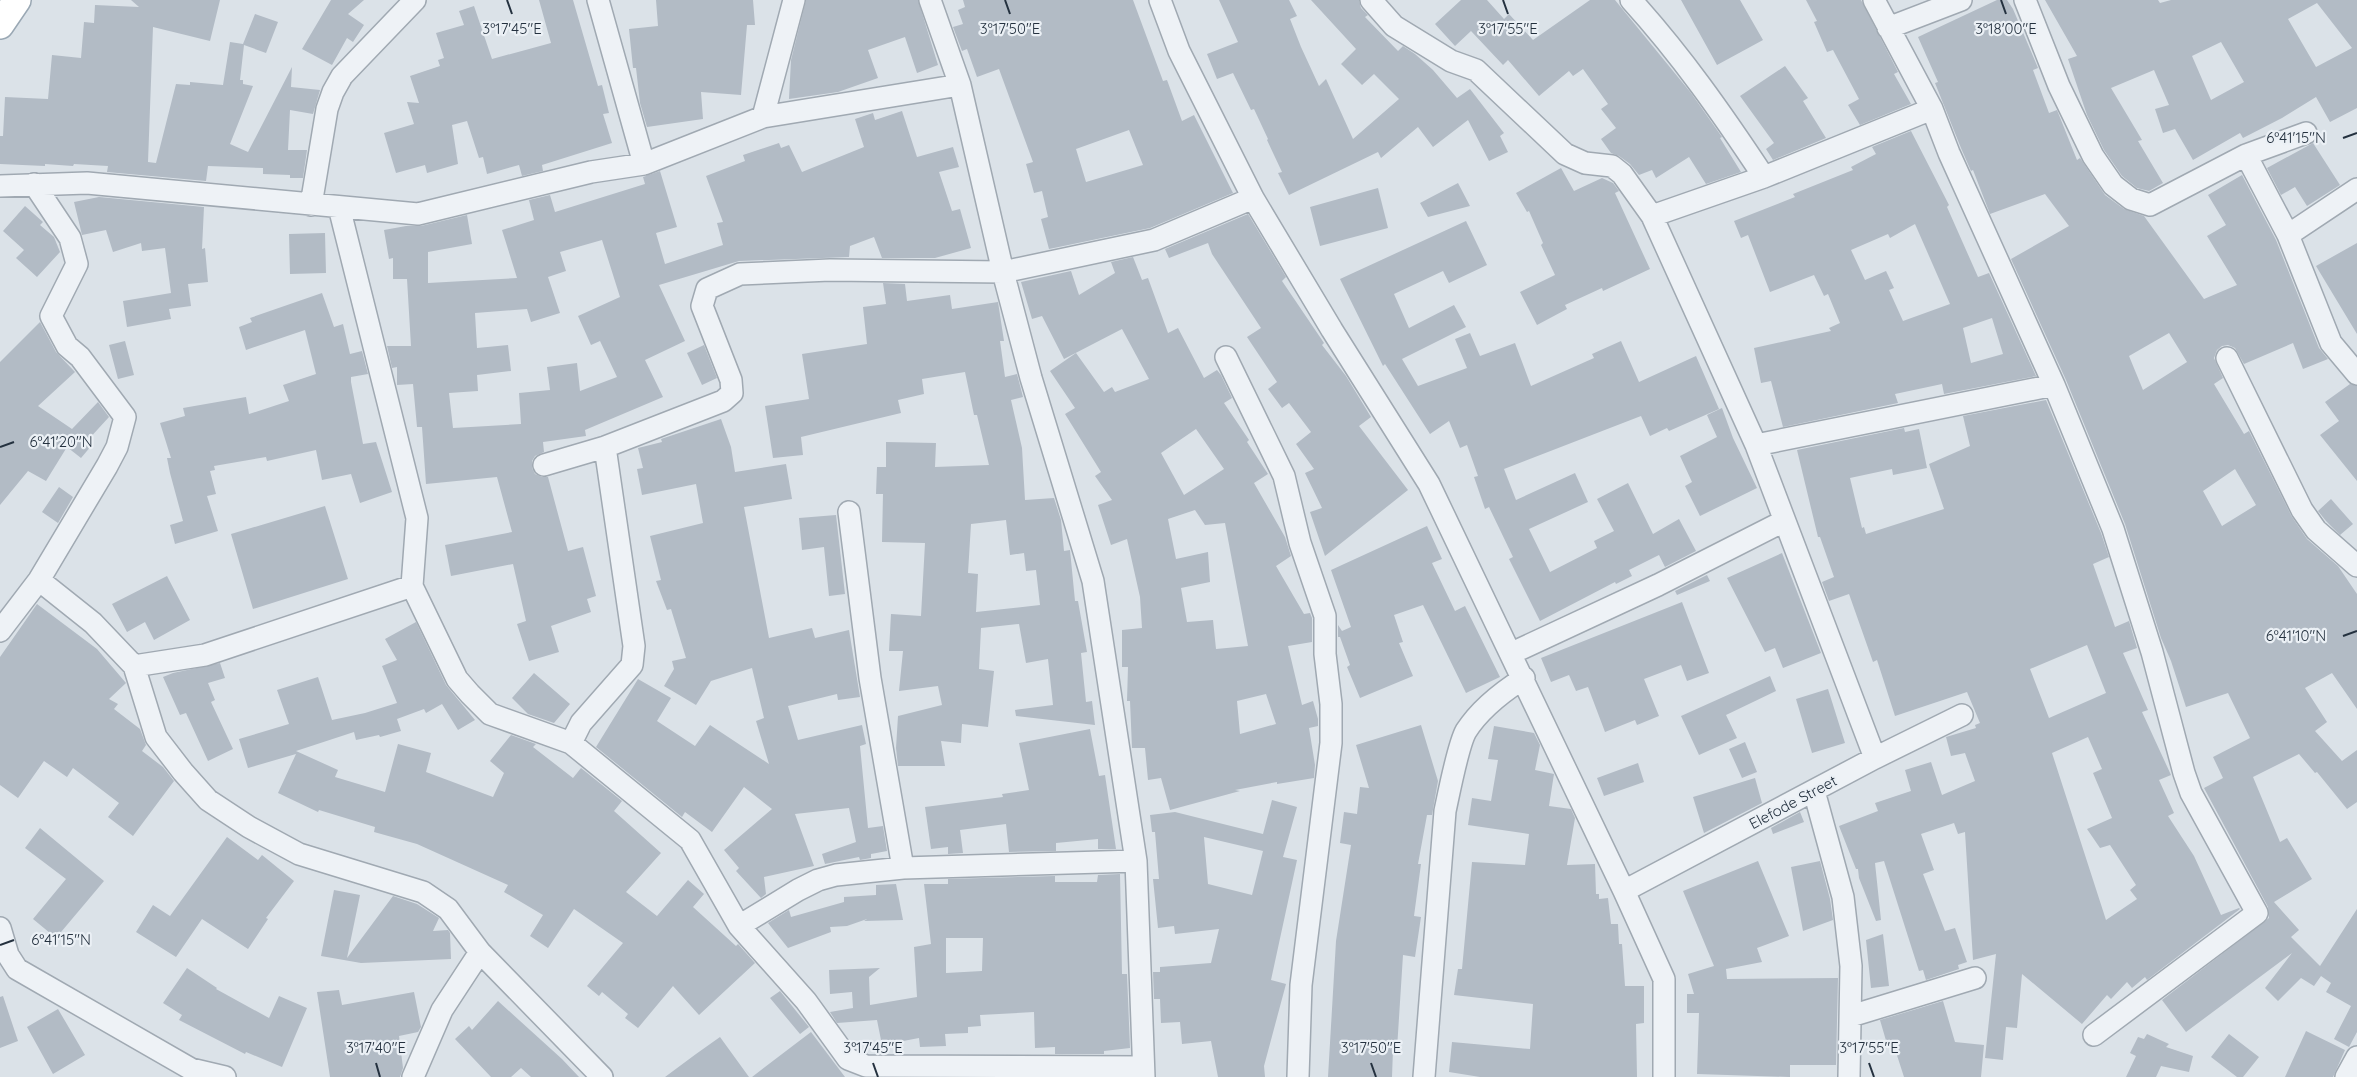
<svg xmlns="http://www.w3.org/2000/svg" width="2357" height="1077" font-family="Quicksand,sans-serif">
<rect width="100%" height="100%" fill="#dbe2e8"/>
<path fill="#b2bbc5" fill-rule="evenodd" d="M131,0H220L210,41L153,27L148,162L156,163L176,84L190,85V82L223,85L230,42L243,44L255,14L278,22L266,53L244,45L240,80H243V84L253,86L230,144L248,152L292,67L291,87L320,90L313,114L290,110L288,150H307L303,178H290V175L263,174V168L208,166L206,181L107,172L108,166L74,164L73,166L45,164V166L0,164V136H3L5,97L48,99L52,55L81,58L84,22L94,23L95,5L139,7Z
M331,0H364L348,14L364,25L353,42L347,38L332,65L302,49Z
M539,0H573L598,86L602,85L609,113L603,114L612,143L542,165L543,171L522,176L519,165L487,174L483,157L479,158L467,121L452,125L458,164L427,173L425,165L396,173L384,133L414,124L407,102L419,103L410,76L440,66L438,60L444,58L436,33L464,25L459,11L474,6L492,59L551,43Z
M656,0H753L755,25H747L741,95L701,92L703,119L647,127L640,103L636,68H633L629,29L658,26Z
M806,0H918L938,65L917,73L905,37L868,50L878,78L838,92L789,99L791,60Z
M963,0H1133L1163,81L1167,80L1182,121L1194,115L1233,193L1150,228L1049,249L1041,219L1048,217L1042,191L1034,193L1026,164L1033,162L999,69L977,77L967,49L962,51L953,27L963,24L958,10L965,7ZM1129,130L1143,165L1086,182L1076,149Z
M1219,0H1289L1297,16L1290,19L1301,47L1319,86L1326,79L1353,139L1399,99L1374,74L1362,85L1341,64L1356,49L1311,0H1359L1361,8L1368,15L1365,17L1398,51L1403,46L1415,54L1433,70L1457,98L1470,89L1504,133L1500,136L1508,152L1489,161L1468,120L1433,147L1418,127L1381,158L1378,152L1289,195L1278,173L1282,172L1267,140L1268,139L1254,109L1251,110L1233,73L1217,79L1207,54L1238,42Z
M1461,0H1487L1504,19L1509,14L1533,40L1590,0H1615L1691,93L1722,137L1720,138L1741,172L1706,184L1689,157L1656,178L1652,170L1639,175L1630,164L1619,156L1611,153L1601,139L1616,128L1601,109L1608,104L1583,69L1573,76L1569,71L1539,96L1508,60L1503,65L1471,31L1455,46L1435,24Z
M1681,0H1740L1763,40L1717,65Z
M1806,0H1861L1898,72L1894,74L1911,104L1860,125L1848,105L1859,99L1833,50L1827,52L1814,22L1817,21Z
M1997,0H2007L2013,9L2038,68L2033,70L2049,113L2057,110L2077,160L2080,158L2105,195L2124,209L2144,216L2204,299L2237,285L2207,236L2226,225L2208,195L2242,175L2276,240L2319,348L2328,359L2303,369L2293,343L2244,364L2235,348L2228,345L2222,346L2217,350L2214,358L2223,378L2214,384L2244,434L2249,431L2292,517L2307,539L2338,566L2357,594V709L2332,673L2305,688L2327,722L2315,731L2342,761L2357,750V802L2347,809L2317,772L2315,773L2299,754L2253,777L2280,842L2287,838L2312,879L2274,902L2299,930L2291,937L2320,966L2357,909V1032L2349,1047L2334,1039L2351,1006L2326,992L2331,983L2321,976L2314,986L2301,978L2278,1001L2265,988L2292,953L2186,1032L2162,1000L2269,918L2268,907L2204,788L2223,778L2213,757L2250,738L2228,693L2186,707L2171,661L2161,638L2125,524L2066,380L2011,259L2069,226L2045,194L1990,214L1973,170L1971,171L1961,148L1935,83L1938,82L1918,37ZM2169,333L2187,362L2143,390L2129,356ZM2235,469L2256,505L2222,526L2203,491Z
M2045,0H2158L2160,3L2171,0H2357V108L2330,122L2316,97L2282,118L2243,138L2240,133L2193,160L2175,129L2163,133L2155,109L2169,105L2154,70L2111,88L2142,140L2138,141L2163,183L2149,191L2137,188L2122,176L2104,150L2087,115L2068,59L2077,56ZM2317,3L2352,48L2316,67L2288,19ZM2221,42L2244,82L2211,100L2192,56Z
M1785,66L1808,98L1803,101L1826,138L1773,160L1766,149L1774,143L1740,96Z
M902,111L917,157L953,147L959,167L939,172L952,211L960,209L971,248L935,258H882L874,237L850,246L849,257L739,261L659,285L685,341L645,360L663,397L585,430L586,436L543,442L544,452L535,456L532,461V468L535,474L542,477H548L568,551L583,547L596,596L587,599L591,612L551,626L559,652L529,661L517,624L526,621L513,564L451,576L445,545L512,532L497,477L426,484L422,427H417L413,384L397,385V367L392,368L387,346H411L407,279H393V258L389,259L384,230L406,226H421L467,215L472,244L428,252V283L517,278L502,230L534,220L529,200L550,195L555,212L645,184L643,177L660,171L677,227L656,233L665,264L723,245L717,223L723,222L706,176L745,161L743,155L779,143L781,148L789,145L802,172L864,147L855,119L873,113L875,120ZM602,240L620,297L578,316L591,345L600,341L617,377L580,391L577,363L547,367L550,390L519,393L521,424L453,428L449,393L478,391L477,375L511,371L508,345L477,348L475,313L527,309L531,322L560,313L548,277L566,271L560,252Z
M1911,131L1949,205L1947,207L1978,277L1989,273L2036,376L1944,394L1942,384L1895,394L1898,403L1783,427L1771,381L1761,383L1754,348L1831,331L1829,328L1840,323L1828,294L1824,296L1814,275L1770,292L1748,235L1741,238L1734,221L1795,197L1793,194L1853,170L1851,167L1876,154L1872,147ZM1915,224L1950,304L1903,321L1889,290L1894,288L1886,271L1865,280L1851,250L1888,234L1890,238ZM1992,318L2003,354L1971,363L1963,328Z
M2313,143L2340,185L2307,206L2295,187L2281,195L2267,168Z
M1561,168L1574,191L1602,178L1613,183L1619,191L1615,193L1650,269L1603,291L1602,288L1565,305L1567,309L1537,325L1520,292L1555,275L1541,245L1543,243L1529,211L1527,212L1516,193Z
M1458,183L1470,206L1428,217L1420,203Z
M1378,188L1388,228L1320,246L1310,207Z
M99,197L204,207L202,249L205,248L208,282L188,284L191,306L169,309L171,319L127,327L123,301L171,293L165,248L142,251L141,243L113,252L106,230L82,235L74,202Z
M25,206L43,222L40,225L54,237L60,252L37,277L16,258L24,250L3,231Z
M1248,214L1286,277L1282,281L1324,343L1322,345L1346,376L1371,417L1359,426L1408,490L1325,556L1310,512L1322,508L1305,473L1314,469L1296,444L1311,432L1289,403L1282,408L1268,389L1277,382L1247,337L1261,328L1212,254L1208,243L1169,258L1165,249Z
M1466,221L1487,265L1449,283L1443,271L1394,294L1409,328L1454,305L1466,327L1402,359L1418,386L1467,368L1455,339L1470,333L1480,356L1515,343L1531,386L1594,358L1592,354L1621,341L1639,382L1696,356L1719,409L1669,431L1667,428L1650,436L1641,416L1504,469L1516,500L1575,473L1588,502L1529,529L1550,572L1597,548L1594,541L1614,531L1597,499L1628,483L1653,534L1679,519L1696,551L1665,567L1659,555L1629,570L1632,576L1616,584L1615,582L1540,621L1509,559L1513,557L1489,507L1485,509L1474,477L1478,476L1467,445L1460,448L1449,421L1430,434L1385,364L1383,366L1340,279Z
M325,233L326,273L290,274L289,234Z
M2357,243V334L2316,266Z
M1133,257L1142,280L1148,278L1168,333L1178,328L1204,378L1217,370L1221,375L1232,398L1224,403L1249,440L1247,442L1268,474L1254,483L1285,537L1291,556L1276,566L1304,614L1310,613L1312,618V642L1288,646L1302,705L1313,701L1318,719V726L1309,728L1315,765L1314,778L1277,784V782L1235,790L1240,791L1170,810L1161,778L1148,780L1145,748H1132L1130,701H1127L1128,667H1122V630L1142,628L1140,597L1127,539L1111,545L1098,505L1112,500L1095,476L1101,472L1065,414L1075,408L1050,371L1076,353L1104,392L1112,387L1115,392L1149,379L1122,329L1064,359L1042,316L1032,319L1021,282L1071,271L1079,295L1115,273L1111,262ZM1196,429L1224,469L1184,495L1161,453ZM1195,510L1205,525L1225,523L1248,646L1216,649L1213,620L1187,622L1181,588L1210,582L1208,552L1176,559L1168,519ZM1266,694L1276,724L1240,734L1237,701Z
M883,283L905,284L907,301L950,295L952,309L998,302L1004,341H1000L1005,377L1017,374L1023,397L1011,400L1022,448L1025,500L1054,498L1061,520L1064,551L1070,550L1075,601H1078L1087,652L1081,653L1086,702L1092,701L1095,725L1016,716L1015,710L1053,705L1048,659L1026,663L1019,624L981,628L979,669L994,671L988,727L962,724L961,743L941,741L945,766H898L896,748L898,716L942,705L938,686L899,691L903,651H889L891,614L921,616L925,543L882,542L883,494H876L877,467H886V442L936,443L935,467L989,465L977,415H974L965,372L922,379L924,394L898,400L901,413L801,437L803,455L773,458L765,406L809,399L802,354L867,344L863,307L886,304ZM1006,520L1010,555L1024,553L1026,571L1036,570L1040,605L976,612L978,574L968,573L971,524Z
M322,293L334,327L343,324L350,354L362,351L368,374L351,377V382L363,444L376,442L392,492L360,503L351,474L322,480L316,450L267,461L266,457L214,466L215,470L210,471L216,494L207,496L218,531L175,544L170,525L183,521L170,473L167,458H171L160,423L185,416L183,408L246,397L249,414L289,401L283,385L316,374L305,330L246,350L239,327L252,322L250,318Z
M40,322L56,352L75,372L38,406L72,429L98,402L109,417L87,441L92,445L81,458L67,447L46,481L28,471L0,505V362Z
M125,341L134,375L118,379L109,345Z
M704,345L717,378L702,385L687,353Z
M2350,384L2357,386V481L2320,435L2339,421L2325,402Z
M2046,400L2101,533L2109,557L2093,564L2115,627L2129,621L2137,648L2123,653L2148,710L2142,712L2171,775L2159,780L2174,813L2168,816L2194,856L2221,915L2239,908L2240,909L2147,980L2145,977L2132,988L2127,982L2111,999L2107,995L2082,1024L2022,974L2017,1028L2006,1027L2003,1060L1985,1058L1996,954L1973,960L1965,832L1958,834L1954,823L1921,834L1934,870L1923,874L1945,931L1955,928L1967,962L1958,965L1959,969L1926,980L1923,970L1919,971L1884,861L1875,863L1881,920L1876,921L1859,878L1858,869H1856L1839,826L1878,811L1875,803L1911,791L1905,770L1931,762L1942,795L1975,781L1965,753L1951,756L1946,737L1976,728L1975,725L1980,723L1967,692L1895,716L1877,660L1873,662L1849,594L1829,601L1822,582L1834,577L1820,537H1818L1797,450L1904,428L1905,432L1919,429L1927,468L1893,475L1892,469L1850,478L1862,528L1864,527L1866,534L1944,509L1929,464L1970,446L1963,416ZM2087,645L2106,693L2049,718L2030,669ZM2088,737L2102,769L2093,773L2112,818L2087,829L2100,848L2110,845L2136,885L2130,890L2137,899L2106,920L2052,753Z
M1722,408L1733,438L1757,488L1700,516L1685,486L1692,482L1680,456L1717,437L1707,415Z
M721,419L731,447L735,472L786,464L792,499L744,507L769,638L812,628L815,638L849,630L860,697L838,700L837,694L788,706L798,740L862,725L866,744L860,746L868,828L883,826L887,851L871,854V858L860,860L859,857L825,864L822,854L856,842L849,808L795,814L814,866L764,877L766,894L761,898L736,871L739,868L724,850L772,809L744,787L712,832L685,812L682,817L596,747L638,679L671,698L657,721L695,746L710,725L769,764L756,721L764,718L752,668L711,681L696,705L664,686L674,669L672,661L686,658L671,609L667,610L656,581L661,580L650,536L703,523L696,484L642,495L637,469L643,468L638,448L662,442L661,439Z
M59,487L73,497L58,523L42,512Z
M2331,499L2353,524L2340,535L2326,521L2318,511Z
M325,506L348,579L253,609L231,534Z
M836,515L845,594L829,596L824,547L802,550L799,518Z
M1427,526L1442,559L1432,563L1455,611L1465,606L1500,677L1466,693L1423,605L1394,615L1403,642L1399,643L1413,676L1360,698L1347,667L1350,665L1340,637H1338V625L1342,631L1351,627L1331,570Z
M1782,553L1821,653L1783,668L1775,648L1765,652L1727,578Z
M1707,575L1710,581L1677,595L1675,591Z
M167,576L190,620L154,640L145,622L127,632L112,604Z
M1682,602L1709,673L1687,681L1681,665L1644,679L1659,716L1637,725L1635,720L1605,732L1588,687L1576,691L1569,675L1551,682L1541,658Z
M37,604L97,649L126,683L109,699L118,704L114,709L140,729L146,745L142,751L163,767L174,781L133,836L108,817L119,803L73,768L67,777L44,761L18,798L0,785V657Z
M416,622L446,685L475,720L458,730L442,704L426,713L424,709L397,719L401,731L380,737L379,735L356,740L354,732L296,751L338,770L335,777L385,792L398,744L431,753L426,772L493,797L504,773L490,761L511,735L536,744L533,747L573,778L581,768L622,801L614,811L661,853L626,892L657,916L688,880L704,894L693,907L736,946L738,944L755,963L699,1015L673,986L638,1028L625,1018L628,1014L602,992L599,996L587,986L623,943L574,909L548,948L530,936L543,915L504,892L508,885L417,844L374,832L375,827L319,810L318,812L278,793L296,754L248,768L239,739L289,724L277,690L318,677L332,720L365,713L397,703L382,666L397,660L385,639Z
M220,663L225,678L208,683L215,700L211,702L233,749L208,761L186,713L180,715L163,677L173,673Z
M534,673L570,704L554,723L528,714L512,698Z
M1770,676L1776,691L1726,715L1737,738L1699,755L1681,716Z
M1828,689L1845,743L1812,753L1796,699Z
M1421,725L1438,781L1432,815H1427L1418,864H1421L1414,916L1421,917L1415,957L1403,955L1397,1049H1393L1392,1077H1328L1336,941L1351,845L1340,843L1344,812L1357,814L1360,787L1369,788L1356,745Z
M1494,726L1534,733L1540,745L1535,770L1554,774L1549,806L1571,809L1575,818L1567,865L1595,864L1596,894H1599V899L1608,898L1611,924H1618L1619,944H1622L1625,986H1644V1023L1636,1024L1637,1077H1480L1449,1072L1452,1042L1530,1049L1533,1004L1454,995L1458,969H1462L1472,862L1525,865L1529,834L1468,825L1472,798L1491,801L1498,760L1488,759Z
M1090,729L1099,776L1105,775L1116,849H1098V839L1056,843V851L1009,852L1006,824L960,830L963,853L948,854V847L931,849L925,807L1003,797L1002,794L1029,790L1019,743Z
M1745,742L1757,772L1742,778L1729,749Z
M1638,763L1644,782L1604,796L1597,778Z
M1755,778L1762,803L1704,833L1693,797Z
M1272,800L1297,807L1283,857L1297,860L1271,980L1286,984L1264,1066L1265,1077H1218L1211,1041L1182,1044L1180,1022L1161,1023L1160,999H1154L1153,972H1160V967L1211,963L1219,929L1175,934L1174,926L1158,928L1153,879H1159L1155,832H1152L1150,815L1175,812L1263,834ZM1204,837L1263,851L1252,895L1208,884Z
M1800,812L1804,822L1773,834L1771,828Z
M40,828L104,881L56,938L33,919L66,879L25,848Z
M227,837L258,860L262,855L294,881L266,918L268,919L248,949L202,919L176,957L136,932L153,905L170,916Z
M1758,861L1789,936L1757,948L1762,962L1726,969L1727,979L1838,978L1836,1065H1790V1077L1697,1074L1699,1013H1687V994H1694L1688,974L1714,966L1683,891Z
M1820,861L1830,899L1833,920L1803,931L1791,867Z
M1120,874L1122,974H1127L1130,1048L1104,1051V1054H1055V1047L1035,1048L1034,1012L980,1015L981,1026L968,1027V1033L945,1034L946,1046L920,1047L919,1038L882,1045L877,1020L837,1023L830,1012L853,1008L852,992L830,994L829,970L880,968L869,977L870,1005L917,997L914,947L931,944L924,884H948V879L1055,876V882H1097L1098,875ZM946,938H983L982,971L946,973Z
M896,884L903,920L864,921L867,919L847,926L830,927L831,932L788,948L768,923L789,910L791,917L844,902V897L876,895V885Z
M334,890L360,895L347,958L393,896L417,904L439,918L433,931L448,930L450,933L451,959L361,963L321,956Z
M1883,934L1889,986L1871,988L1866,940Z
M187,968L217,988L216,989L269,1018L279,996L307,1008L282,1067L246,1052L245,1054L179,1020L182,1015L163,1003Z
M339,990L342,1005L414,992L421,1027L418,1032L399,1036L403,1068L400,1077H330L317,992Z
M780,991L809,1027L800,1034L770,998Z
M3,996L18,1041L0,1048V997Z
M498,1001L562,1059L579,1077H531L521,1068L511,1077H491L455,1039L469,1026L472,1030Z
M1943,1001L1955,1042L1984,1045L1981,1077H1904L1893,1043L1887,1044L1880,1020Z
M58,1009L85,1055L53,1074L27,1027Z
M2306,1031L2345,1050L2333,1077H2285Z
M811,1032L845,1077H752Z
M2147,1034L2169,1044L2166,1047L2193,1056L2189,1072L2161,1066L2156,1077H2126L2136,1056L2130,1053L2138,1037L2144,1039Z
M2229,1034L2259,1057L2243,1077H2237L2211,1057Z
M720,1037L749,1077H665L696,1054Z"/>
<g fill="none" stroke-linecap="round" stroke-linejoin="round">
<defs>
<path id="minor" d="M598,0L644,164
M930,0L960,85L1003,272L1031,378L1093,581L1136,861L1144,1077
M1160,0L1179,51L1253,198L1332,330L1429,484L1624,891L1664,979V1077
M1371,0L1394,26L1451,61L1476,70L1565,154L1585,163L1612,166L1622,174L1652,216L1756,445L1875,758
M1631,0C1681,55 1723,115 1764,177
M1874,0L1932,109L1949,153L2054,385L2113,529L2152,652L2184,773L2191,793L2257,913L2094,1035
M2025,0L2059,86L2093,156L2113,185L2131,199L2150,205L2246,155L2306,133
M1888,28L1961,0
M763,117L794,0
M2246,155L2288,235L2331,343L2357,374
M0,186L87,183L418,214L591,172L644,164L763,117L960,85
M311,205L327,109L333,92L342,76L415,0
M1652,216L1764,177L1932,109
M2288,235L2357,189
M1226,357L1284,476L1300,543L1325,616V654L1331,704V743L1301,985L1298,1077
M2227,358L2302,510L2316,530L2357,566
M1756,445L2054,385
M544,465L605,447L723,401L732,393L731,380L702,306L707,289L740,274L830,270L1003,272L1154,240L1253,198
M849,512L870,678L903,868
M39,580L93,623L134,666L156,737L183,772L208,800L249,827L299,854L423,892L448,909L480,952L602,1077
M412,586L457,679L470,694L490,714L571,743L690,840L739,926L806,1001L848,1059L866,1066L1143,1067
M0,631L39,580L107,466L117,447L125,417L80,357L67,346L51,316L77,264L70,238L34,184
M1512,653L1658,585L1784,521
M134,666L205,655L412,586L417,518L339,207
M571,743L581,723L632,665L634,646L605,447
M1814,791L1843,897L1851,966L1849,1077
M1624,891L1875,758L1962,715
M739,926L798,890L818,880L836,875L903,868L1136,861
M0,928L8,955L17,969L191,1069L225,1077
M1851,1016L1975,978
M413,1077L442,1010L480,952
M1424,1077L1445,811C1449,793 1458,745 1466,731C1480,709 1502,692 1524,678
M2346,1077L2357,1057"/>
<path id="major" d="M0,25L17,0"/>
</defs>
<use href="#minor" stroke="#a0a9b2" stroke-width="24"/>
<use href="#major" stroke="#9aa8b4" stroke-width="30"/>
<use href="#minor" stroke="#eef2f6" stroke-width="21"/>
<use href="#major" stroke="#fff" stroke-width="27"/>
</g>
<path fill="none" stroke="#24313f" stroke-width="2" d="M507,0L512,14M1005,0L1010,14M1503,0L1508,14M2001,0L2006,14M2343,138L2357,133M0,447L14,442M2343,636L2357,631M0,945L14,940M376,1063L380,1077M873,1063L878,1077M1371,1063L1376,1077M1869,1063L1874,1077"/>
<g text-anchor="middle" dominant-baseline="central" stroke-width="4.5" stroke-linejoin="round" paint-order="stroke">
<g font-size="15" fill="#24313f" stroke="#ebf0f5">
<text transform="translate(1793 802) rotate(-28)">Elefode Street</text>
</g>
</g>
<g font-size="15" text-anchor="middle" fill="#24313f" stroke="#ebf0f5" stroke-width="4.5" stroke-linejoin="round" paint-order="stroke">
<text x="512" y="34">3°17'45"E</text>
<text x="1010" y="34">3°17'50"E</text>
<text x="1508" y="34">3°17'55"E</text>
<text x="2006" y="34">3°18'00"E</text>
<text x="2296" y="143">6°41'15"N</text>
<text x="61" y="447">6°41'20"N</text>
<text x="2296" y="641">6°41'10"N</text>
<text x="61" y="945">6°41'15"N</text>
<text x="376" y="1053">3°17'40"E</text>
<text x="873" y="1053">3°17'45"E</text>
<text x="1371" y="1053">3°17'50"E</text>
<text x="1869" y="1053">3°17'55"E</text>
</g>
</svg>
